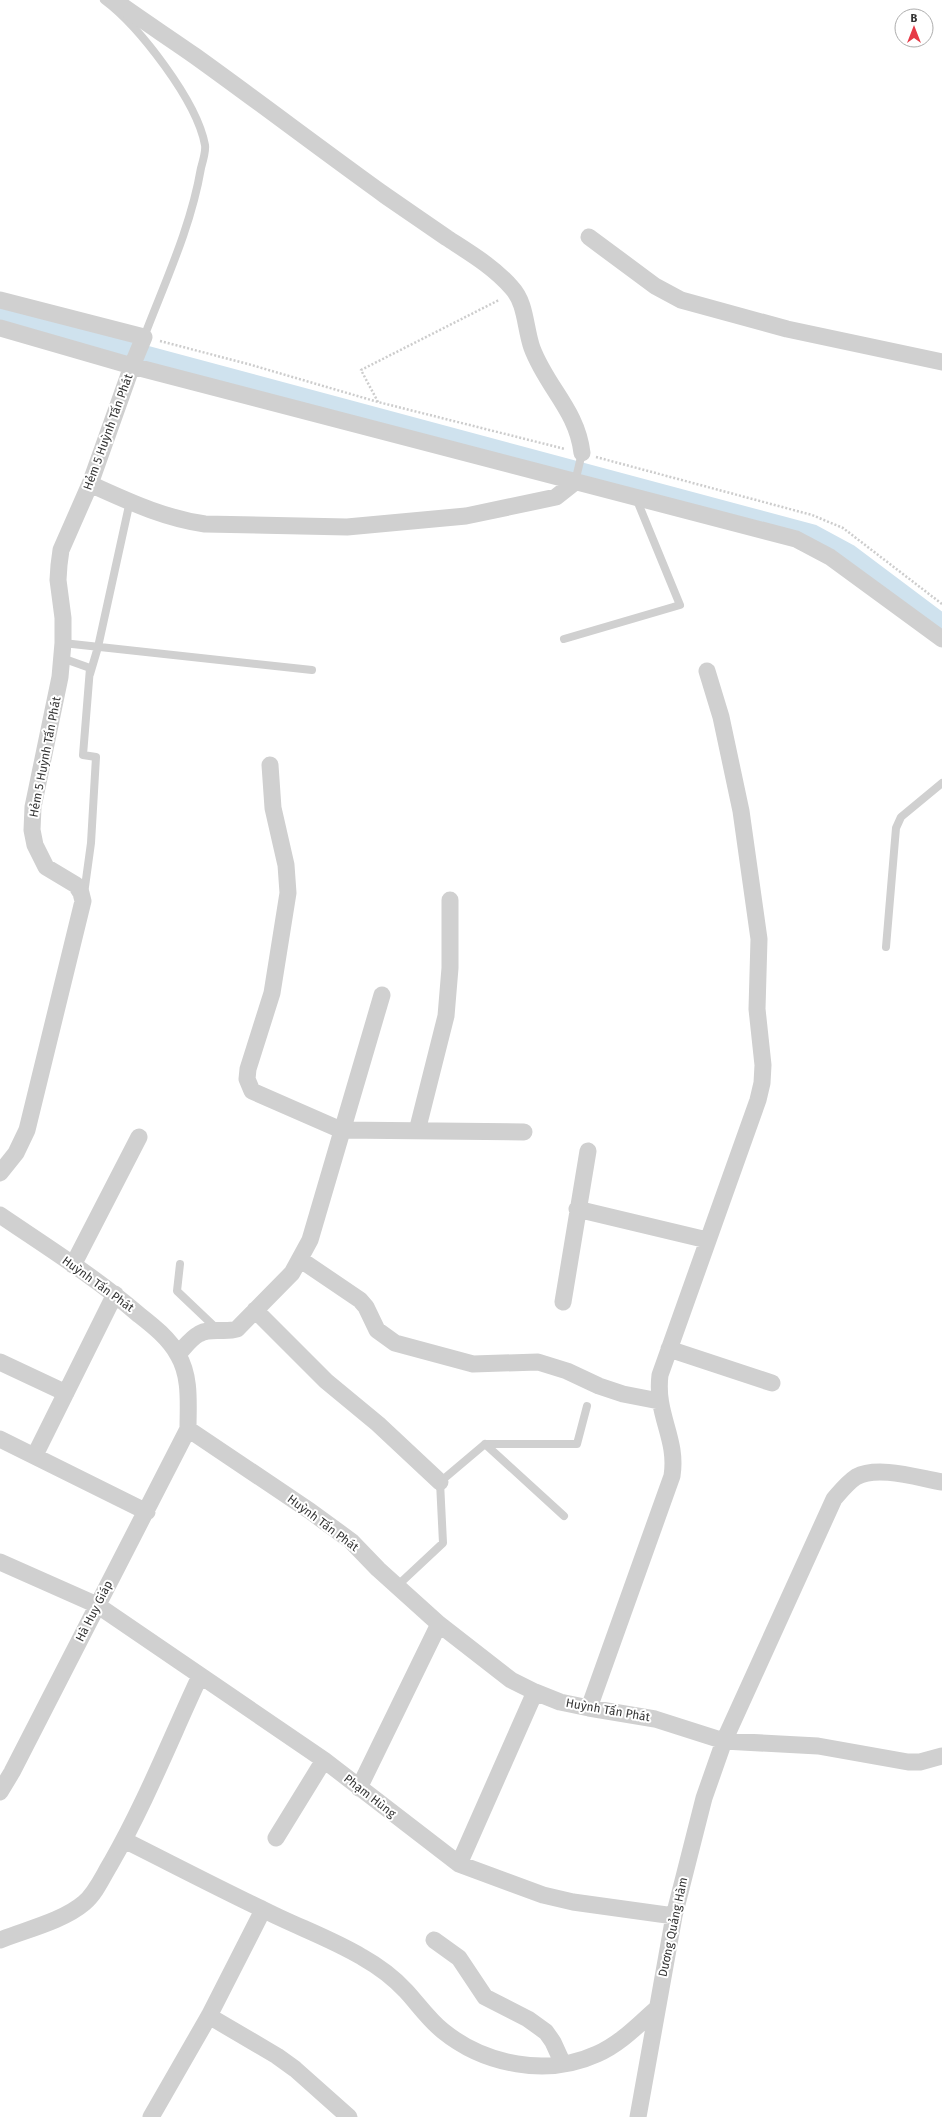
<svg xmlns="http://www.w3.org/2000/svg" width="942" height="2117" font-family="'Fira Sans',sans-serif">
<rect width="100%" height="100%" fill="#fff"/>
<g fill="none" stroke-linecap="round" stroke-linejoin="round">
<path stroke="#cfe2ee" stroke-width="17" d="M0,315L813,533L850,553L942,622"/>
<path stroke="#cdcdcd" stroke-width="2.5" stroke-dasharray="2 2" stroke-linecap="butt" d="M160,341L248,364L378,402L565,449
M378,402L361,370L499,300
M596,457L812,515L843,528L942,604"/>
<path stroke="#d0d0d0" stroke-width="8" d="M104,0C139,26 197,101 205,145C206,151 203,161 201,168C191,227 165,282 144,337
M575,482L582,453
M564,639L680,605L636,498
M63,643L312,670
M62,658L90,668L83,755L96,757L91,843L84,894
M90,674L98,647L130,501
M886,947L896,828L901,817L942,783
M180,1264L177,1291L217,1329
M485,1444H577L587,1406
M397,1586L443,1543L440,1482L485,1444L564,1516"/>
<path stroke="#d0d0d0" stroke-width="17" d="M114,0C140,19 168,37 195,56C259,102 322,150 386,196C406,210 427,224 447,238C470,253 494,267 512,288C526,303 525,328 532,348C547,388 577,410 582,453
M589,237L655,286L681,300L787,329L942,362
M0,300L144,337L132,366L90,484L61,550L59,565L58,580L63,618V643L60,677L33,807L32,830L35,845L46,867L76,885L81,893L83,901L27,1130L16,1153L0,1173
M0,328L132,366L796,539L830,557L942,639
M90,484C128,501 163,518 205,524L347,527L466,516L556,497L575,482
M270,765L273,808L286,865L288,893L272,993L248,1069L247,1079L252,1091L341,1130L524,1132
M417,1131L446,1016L450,968V900
M577,1209L707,1240
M0,1215C47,1247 95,1277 138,1314C152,1325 169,1338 178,1355C191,1377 188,1404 188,1429L12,1772L0,1792
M301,1260L360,1300L366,1307L377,1330L395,1343L473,1364L538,1362L567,1371L599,1386L623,1394L659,1401
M73,1265L139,1137
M563,1302L588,1151
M255,1310L326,1381L378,1424L440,1482
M669,1349L772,1383
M178,1354C184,1348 191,1338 199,1334C210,1327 225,1333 237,1329L292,1273L310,1240L382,995
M0,1362L66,1393
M188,1429L310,1511L351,1541L378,1569L439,1624L511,1680L535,1692L560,1702L589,1708L655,1719L724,1741L818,1746L908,1762H920L942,1756
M0,1439L147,1512
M35,1455L115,1294
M0,1562L97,1605L324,1760L459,1864L543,1895L573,1902L674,1916
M589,1708L672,1476C678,1438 655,1415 660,1375L758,1100L762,1083L763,1065L757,1009L759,939L741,811L721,717L707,671
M359,1788L439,1624
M276,1838L324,1760
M124,1840C170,1863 216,1887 262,1909C295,1926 330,1938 362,1957C378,1966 393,1977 406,1991C418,2004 429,2020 443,2031C485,2065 547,2077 597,2054C620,2044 638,2025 656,2009
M459,1864L535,1692
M0,1940C25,1930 63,1921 84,1903C96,1893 103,1876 111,1863C145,1804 171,1738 200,1676
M434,1940L459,1958L485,1997L528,2019L546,2032L553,2042L563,2064
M209,2016L277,2056L295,2069L349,2117
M151,2117L209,2016L263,1910
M638,2117L674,1916L704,1798L724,1741L834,1499C841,1491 847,1483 856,1477C878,1465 918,1478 942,1482"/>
</g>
<g text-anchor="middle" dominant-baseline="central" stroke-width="4" stroke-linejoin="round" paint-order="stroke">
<g font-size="12" fill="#333" stroke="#fff">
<text transform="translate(108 432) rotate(-70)">Hẻm 5 Huỳnh Tấn Phát</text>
<text transform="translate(45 757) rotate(-79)">Hẻm 5 Huỳnh Tấn Phát</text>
<text transform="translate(98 1284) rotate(36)">Huỳnh Tấn Phát</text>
<text transform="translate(323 1523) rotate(37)">Huỳnh Tấn Phát</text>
<text transform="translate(94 1611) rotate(-63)">Hà Huy Giáp</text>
<text transform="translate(608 1710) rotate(10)">Huỳnh Tấn Phát</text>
<text transform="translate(370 1796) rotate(38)">Phạm Hùng</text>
<text transform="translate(673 1927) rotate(-78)">Dương Quảng Hàm</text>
</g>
</g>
<g transform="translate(914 28)"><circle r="19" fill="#ffffff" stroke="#adadad"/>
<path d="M0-3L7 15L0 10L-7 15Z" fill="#e63946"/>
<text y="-6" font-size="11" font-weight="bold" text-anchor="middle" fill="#333333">B</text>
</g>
</svg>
